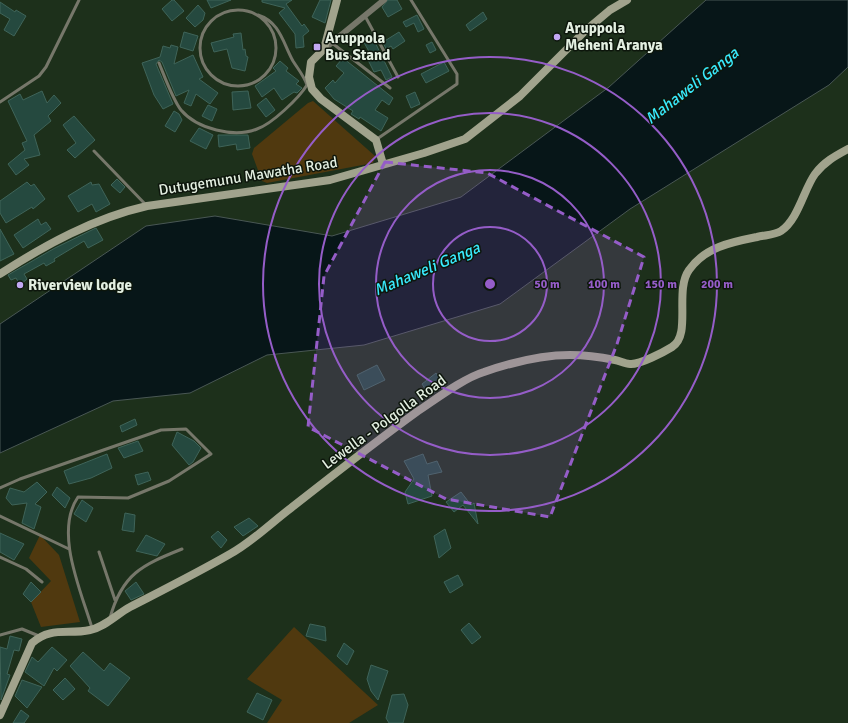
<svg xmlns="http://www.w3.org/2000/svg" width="848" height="723" font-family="Signika,sans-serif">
<rect width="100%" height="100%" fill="#1d301b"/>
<path fill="#50390f" d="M313,101L375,156L373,163L267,183L262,181L252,154L254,148L308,103Z
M40,535L59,555L80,622L41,627L31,602L51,581L29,558Z
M294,627L378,705L349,723H267L282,700L247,679Z"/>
<path fill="#071618" stroke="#495754" d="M706,0H848V67L829,85L630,209L500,304L364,345L267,355L190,393L113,401L0,453V324L146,226L215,216L332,236L461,197L609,87Z"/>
<path fill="#25493f" stroke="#3f6459" d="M172,0H174L184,11L172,21L162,9Z
M207,0H231L211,8Z
M262,0H292L286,4L302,26L304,24L309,31L303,36L304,47L296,48L295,34L279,13L285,8L262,2Z
M320,0H331L325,23L312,17Z
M388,0H397L402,9L388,17L382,7Z
M0,2L15,12L16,10L26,16L14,36L4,30L10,19L0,13Z
M198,5L205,13L203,20L195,27L186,18Z
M483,12L487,19L470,31L466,25Z
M417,15L424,29L418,32L414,23L406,27L403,22Z
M184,32L198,36L193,51L180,47Z
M399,32L405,41L393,49L391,46L386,49L383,42Z
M241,33L243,50L245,49L246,56L248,57L245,71L232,68L227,49L214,52L211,43L234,37L233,34Z
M371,34L392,77L386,80L381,70L374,72L367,58L371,55L362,39Z
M432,42L436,50L430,53L426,45Z
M171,45L178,47L174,64L193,55L203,77L199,79L218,93L210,104L196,94L191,106L184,103L189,90L176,96L162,62L159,60L156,64L173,104L163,109L154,95L142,63L160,57L163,46L170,48Z
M343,58L393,98L389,105L382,100L375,110L388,118L381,131L360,117L359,119L351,114L353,111L334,99L325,88L333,80L335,83L344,73L336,66Z
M280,61L288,68L286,71L299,81L296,84L302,88L297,93L294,92L282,100L274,88L262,97L255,86L276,71L273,68Z
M444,62L449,71L426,83L421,74Z
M42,91L47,103L54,95L61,103L48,116L51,121L34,135L40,155L24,159L29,165L16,175L8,164L25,150L22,143L27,141L8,101L20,94L23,100Z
M248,91L251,108L233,110L232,92Z
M415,92L420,104L411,108L406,96Z
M266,98L275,110L266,117L257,105Z
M208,105L217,109L212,121L202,116Z
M174,111L179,114L182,120L175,132L165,126Z
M74,116L95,140L75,158L67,150L76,143L63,125Z
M199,128L213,135L206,149L190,141Z
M218,135H248L250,148L237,150L236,144L219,147Z
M117,179L125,187L120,193L111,185Z
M27,182L31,186L34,184L45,199L33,209L32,207L6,223L0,213V201Z
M91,182L92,185L99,184L110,204L96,212L92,204L78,212L68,196Z
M38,219L41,225L46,222L51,229L23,248L14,235Z
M96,228L103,240L88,248L84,241L54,259L55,261L46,266L44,263L24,274L27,279L20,285L16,278L11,280L8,275L20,268L55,248Z
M0,229L14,254L0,261Z
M377,365L385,380L364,390L357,375Z
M436,373L445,386L429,395L422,384Z
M135,419L137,425L122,432L120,426Z
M177,432L194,441L201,448L193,462L189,465L172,445Z
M138,441L143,451L124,458L118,448Z
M107,454L112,468L91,478L69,484L64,471Z
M423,454L427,464L437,461L442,472L428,475L432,496L408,504L405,492L414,479L404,461Z
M148,472L151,480L138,485L135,475Z
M37,482L47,492L35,504L41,507L34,529L22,523L27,503L12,505L6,498L10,488L24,492Z
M57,487L70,498L65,508L52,495Z
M461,492L471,505L474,503L478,524L463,505L454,512L446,502Z
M82,500L93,508L86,522L74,514Z
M125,513L135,515L134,532L122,530Z
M249,518L258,526L243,536L234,527Z
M445,529L451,548L439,558L434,536Z
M218,531L227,540L221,548L211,537Z
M0,533L24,544L14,560L0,552Z
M146,535L165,544L157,556L136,551Z
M458,575L463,585L450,593L444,582Z
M31,582L41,592L31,602L23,594Z
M136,582L144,594L131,600L125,591Z
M469,623L481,637L472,644L461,630Z
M310,624L325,627L326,641L306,636Z
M10,636L22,639L19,651L14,650L7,674L10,675L1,700L0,647L7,649Z
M344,643L354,651L347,665L337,656Z
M52,647L67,660L57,671L54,668L44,686L25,672L32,657L38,662Z
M83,652L104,671L110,663L130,678L108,706L88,691L90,688L70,666Z
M371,665L388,671L378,700L371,691L367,679Z
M65,678L75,689L63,700L53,690Z
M22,680L42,687L27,708L15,696Z
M257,693L272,700L263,720L247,712Z
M404,694L408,705L403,723H389L386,718L392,695Z
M21,710L29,716L24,723H13Z"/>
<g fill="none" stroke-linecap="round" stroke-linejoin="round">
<path stroke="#76776a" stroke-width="3" d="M200 48a38 38 0 1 1 76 0a38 38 0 1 1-76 0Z
M258,15C280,22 283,43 293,61C298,69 304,76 307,85
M365,16L398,77
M332,43L390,88
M159,63C164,75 173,100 181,110C197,129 234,138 257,129C272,124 299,98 307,85
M0,102L39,76L46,67L79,0
M377,139L457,84V74L411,0
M94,151L147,206
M0,488L20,479L161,430L186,429L211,454L169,481L128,498L78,497C54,532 81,591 92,628
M0,516L69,549
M99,552L115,600
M0,557L26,569L42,582
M110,618C122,574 142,565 182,549
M0,635L22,629L39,636"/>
<path stroke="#76776a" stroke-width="6" d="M324,49L384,0"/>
<path stroke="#a1a38d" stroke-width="8" d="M337,0L324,49L311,62L309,77L312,89L321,99L376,140L383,164
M0,274C45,245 94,218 147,206L330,180L424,153L465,139L520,96L585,31L610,10L627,0
M0,715L32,643C51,626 68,635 90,630C105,627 117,614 130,607C163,590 197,573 230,554C252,542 271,523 291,508C333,475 375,442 418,411C436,399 464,378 484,372C510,363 542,355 570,355C585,355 600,357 615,360C620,361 625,364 630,364C639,365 664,352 672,347C692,335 674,291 689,270C705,247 732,242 757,237C765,235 775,235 781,231C798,220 804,189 815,174C824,162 835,156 848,149"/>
</g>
<path fill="#955dc8" fill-opacity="0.2" stroke="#955dc8" stroke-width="3" stroke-dasharray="8 5" stroke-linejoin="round" d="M385,162L487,173L644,257L617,344L550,517L446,499L308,427L324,276Z"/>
<g fill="none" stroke="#955dc8" stroke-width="2">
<circle cx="490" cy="284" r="57"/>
<circle cx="490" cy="284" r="114"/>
<circle cx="490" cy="284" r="171"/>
<circle cx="490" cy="284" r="227"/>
</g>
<g fill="#c2a8f3" stroke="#0d160c" stroke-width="1.5">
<circle cx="557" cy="37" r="4"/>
<rect x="313" y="43" width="8" height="8" rx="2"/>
<circle cx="20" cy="285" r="4"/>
</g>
<g text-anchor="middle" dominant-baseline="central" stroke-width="3" stroke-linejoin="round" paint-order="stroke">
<g font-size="15" font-weight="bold" fill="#e3efe1" stroke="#0d160c" text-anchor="start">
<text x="565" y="28">Aruppola<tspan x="565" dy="17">Meheni Aranya</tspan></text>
<text x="325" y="38">Aruppola<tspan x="325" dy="17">Bus Stand</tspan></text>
<text x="28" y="285">Riverview lodge</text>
</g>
<g font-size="15" fill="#e3efe1" stroke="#0d160c">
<text transform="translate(248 176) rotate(-9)">Dutugemunu Mawatha Road</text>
<text transform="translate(384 422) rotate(-36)">Lewella - Polgolla Road</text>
</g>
<g font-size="16" font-style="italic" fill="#39eafc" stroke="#0d160c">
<text transform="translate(692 86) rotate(-38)">Mahaweli Ganga</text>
<text transform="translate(427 269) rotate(-23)">Mahaweli Ganga</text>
</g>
</g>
<circle cx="490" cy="284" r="6" fill="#955dc8" stroke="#0d160c" stroke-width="2"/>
<g font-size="12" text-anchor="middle" font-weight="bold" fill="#955dc8" stroke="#0d160c" stroke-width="3" stroke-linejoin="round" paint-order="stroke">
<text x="547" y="288">50 m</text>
<text x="604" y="288">100 m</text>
<text x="661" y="288">150 m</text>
<text x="717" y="288">200 m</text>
</g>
</svg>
